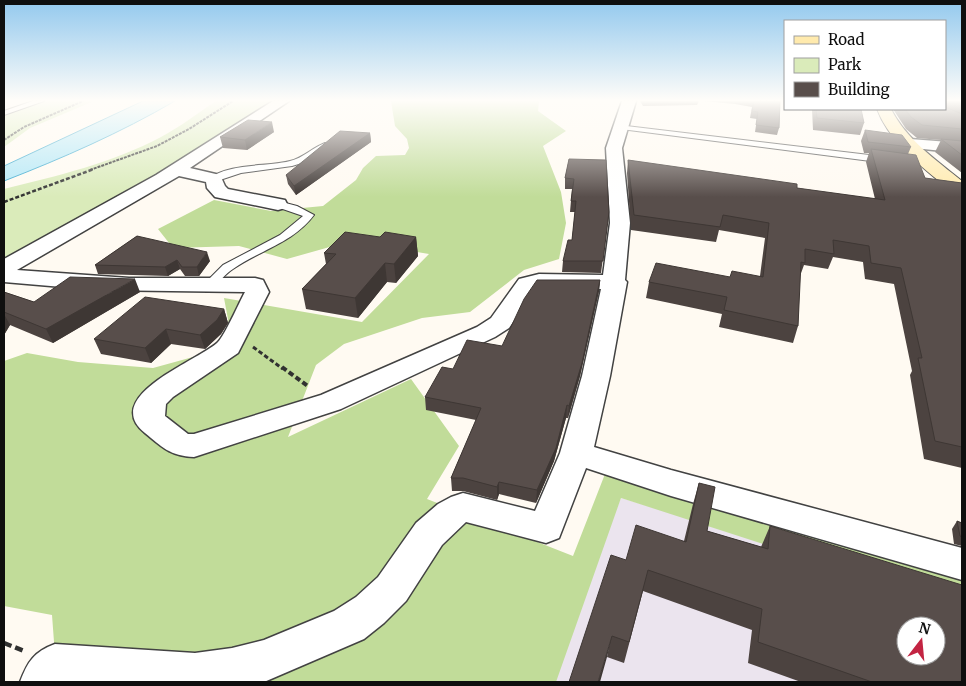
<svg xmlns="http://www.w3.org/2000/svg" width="966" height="686" font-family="Merriweather,serif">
<rect width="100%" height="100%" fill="#fffaf2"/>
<path fill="#ebe4ee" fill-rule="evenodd" d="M621,498L962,601V682H548ZM906,626H936V656H906Z"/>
<path fill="#daebba" d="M46,101H94L30,128L4,147V115Z
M216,101H273L201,149L4,260V189C57,176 112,163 161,137C180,127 198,113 216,101Z"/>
<path fill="#c1dc99" d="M391,101H539L538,111L566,131L543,146L561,192L566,223L559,259L524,270L470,312L422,318L344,344L316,365L288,437L411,379L459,446L427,499L573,556L605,474L962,580V608L621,498L556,682H57L52,615L4,606V361L27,353L78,362L153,368L233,346L224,298L362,322L429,254L351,241L287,259L239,246L173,248L158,229L214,200L271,211L323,206L356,180L363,168L376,156L405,155L409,148L407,139L395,126Z"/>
<path fill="#b5e8f7" stroke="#3baad0" d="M143,101H175C120,133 63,158 4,181V166Z"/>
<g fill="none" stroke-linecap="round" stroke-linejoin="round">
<defs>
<path id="lane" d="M33,101H44L4,115V111Z
M618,125L886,157L890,160L886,163L621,129L617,127Z
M325,143L329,146L328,148L305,162L292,166L241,173L214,182L209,179C227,163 267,167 290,161C303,158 312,148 325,143Z
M278,201L297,206L314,215C293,243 260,250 233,269C225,274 219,282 213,289H205L203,286L205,283L223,265L280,235L303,216L274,206L273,204Z"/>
<path id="street" d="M273,101H289L190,168L220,175L225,186L228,189L285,200L287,204L285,208L278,210L215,197L207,188L206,182L179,176L17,270L129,278H255L263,280L269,292L238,353L173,397L166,404L165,416L188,434H194L321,395L477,327L491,318L519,279L539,274L603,275L610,223L606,148L622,101H636L622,148L630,223L625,280L627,282L610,376L594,447L671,470L962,548V580L671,496L586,468L559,538L546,543L466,522L442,545L406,601L384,623L364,639L264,682H20C28,661 34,652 55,644L195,653L232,648L264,640L334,611L356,597L378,577L416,523L438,504L451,497L463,493L535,511L560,453L582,376L601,289H535L509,328L495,337L341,409L194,457C170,456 162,447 145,433C99,396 200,360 218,342C225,335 239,303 245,292L97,290L4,282V259L156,175Z
M910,139L962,143V153L904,147L902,144L904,141Z"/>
<path id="secondary" d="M877,109H891C906,139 936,160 962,181V196L955,194C927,171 890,144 877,109Z"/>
</defs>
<use href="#lane" stroke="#424242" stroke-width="2"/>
<use href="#street" stroke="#424242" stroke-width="3"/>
<use href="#secondary" stroke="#313131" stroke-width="2"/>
<path stroke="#313131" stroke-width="2" stroke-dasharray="3 1" stroke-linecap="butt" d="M4,140L24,127L83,101
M90,170L157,146L189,129L233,101"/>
<path stroke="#313131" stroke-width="2.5" stroke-dasharray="4 2" stroke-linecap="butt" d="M4,202L94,169"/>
<path stroke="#313131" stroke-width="3" stroke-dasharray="4.5 2.5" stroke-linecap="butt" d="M253,347L283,369"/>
<path stroke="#313131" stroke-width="4" stroke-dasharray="5.5 3" stroke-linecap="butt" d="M282,367L309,387"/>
<path stroke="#313131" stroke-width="4.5" stroke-dasharray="8 4" stroke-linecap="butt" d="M4,643L24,651"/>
<use href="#lane" fill="#fff" fill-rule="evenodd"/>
<use href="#street" fill="#fff" fill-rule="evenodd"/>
<use href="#secondary" fill="#ffeaad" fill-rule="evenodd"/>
</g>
<path fill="#4c4340" d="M640,101H699L697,105L643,106Z
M704,101H780L779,128L777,135L755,132L757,119L750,118L752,107L735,104Z
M945,101H962V173L935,152L941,140L917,138L906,129L893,109H945Z
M812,109H861L864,123L860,135L813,130Z
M865,130L911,147L908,154L925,178L962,183V468L924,459L910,375L912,371L894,284L865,279L863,262L833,257L828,269L804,265L800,276L798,326L793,343L719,327L722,314L646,298L649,282L760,276L765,238L719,230L716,242L631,230L627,173L628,160L797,188L875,199L866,162L869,153H864L861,141Z
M274,132L247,150L223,148L220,137Z
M370,133L371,142L296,195L288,184L286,175Z
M569,159L609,212L601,273L562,272L563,261L572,240L575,212H570L572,189H565V178Z
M137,236L210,261L199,276H185L180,269L168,276L98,274L95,265Z
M380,237H416L418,256L396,283L387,282L358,318L306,309L302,289L326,264L324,253Z
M600,280L599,291L580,376L568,418H566L554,461L536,503L499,494L497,500L463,491H452L451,478L476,420L426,410L425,397L453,369L502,346Z
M4,292L34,302L140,292L53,343L10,325L4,335Z
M224,309L228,323L221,334L205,349L171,344L151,363L101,354L94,339Z
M699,483L707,531L761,547L770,526L962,682H801L748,663L752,630L643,591L624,663L607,657L626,560L684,541L693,504Z
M957,521L962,523V546L954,544L952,529Z"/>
<path fill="#3e3734" d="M272,122L274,132L247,150L245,140Z
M370,133L371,142L296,195L294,186Z
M416,237L418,256L396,283L394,264Z
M207,252L210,261L199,276L197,267Z
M177,260L180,269L168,276L165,267Z
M385,263L387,282L358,318L355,298Z
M135,279L140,292L53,343L46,329Z
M600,280L599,291L580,376L568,418L569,406Z
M224,309L228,323L221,334L205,349L200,335Z
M4,314L10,325L4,335Z
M166,329L171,344L151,363L145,348Z
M567,405L566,418L554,461L536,503L537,490Z
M499,482V494L497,500V487Z
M612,636L607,657L600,682H598Z"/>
<path fill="#584e4b" stroke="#3e3734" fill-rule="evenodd" d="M754,101H780L779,128L756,125L758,112L752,111Z
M945,107L962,114V129L922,125L911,117L905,109H945Z
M816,109H861L864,123L817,118Z
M248,120L272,122L245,140L220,137Z
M865,130L902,135L911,147L868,142Z
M340,131L370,133L294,186L286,175Z
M941,139L962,141V155Z
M871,149L916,155L925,178L962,183V447L935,441L918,358H922L901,268L871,263L869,246L833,240L834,254L805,249V263L801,262L798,326L724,310L727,297L649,282L656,263L730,277L732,271L763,277L769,223L723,215L720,227L634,215L628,160L797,184V188L885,200Z
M569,159L606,160L609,212L603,261H563L568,240H572L576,201H571L574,179L565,178Z
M345,232L380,237L385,232L416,237L394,264L385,263L355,298L302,289L336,254L324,253Z
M137,236L207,252L197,267H182L177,260L165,267L95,265Z
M70,277L135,279L46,329L4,312V292L34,302Z
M537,280H600L582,363L569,406L567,405L556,448L537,490L499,482L497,487L463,478H451L481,408L425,397L442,367L453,369L467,340L502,346L524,299Z
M145,297L224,309L217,320L200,335L166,329L145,348L94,339Z
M699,483L715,487L707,531L768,549L770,526L962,585V682H872L758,642L762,609L648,570L629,642L612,636L598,682H569L611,555L626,560L636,525L686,542ZM906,626H936V656H906Z
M957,521L962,523V537L960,536Z"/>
<linearGradient id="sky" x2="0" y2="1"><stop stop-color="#93c9ee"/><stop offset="0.51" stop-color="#fffdf9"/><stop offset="1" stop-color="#fffdf9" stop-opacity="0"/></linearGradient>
<rect width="966" height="197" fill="url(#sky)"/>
<rect width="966" height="686" fill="none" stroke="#0f0f0f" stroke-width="10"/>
<rect x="784" y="20" width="162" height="90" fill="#ffffff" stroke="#9f9f9f"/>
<rect x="794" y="36" width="25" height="8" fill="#ffeaad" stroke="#9f9f9f"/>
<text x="828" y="45" font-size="15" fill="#0f0f0f">Road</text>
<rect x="794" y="58" width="25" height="15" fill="#daebba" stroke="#9f9f9f"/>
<text x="828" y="70" font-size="15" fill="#0f0f0f">Park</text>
<rect x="794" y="82" width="25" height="15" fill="#584e4b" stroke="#9f9f9f"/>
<text x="828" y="95" font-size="15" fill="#0f0f0f">Building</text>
<g transform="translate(921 641) rotate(16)"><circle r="24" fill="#ffffff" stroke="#9f9f9f"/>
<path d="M0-4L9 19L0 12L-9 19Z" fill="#c32442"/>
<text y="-8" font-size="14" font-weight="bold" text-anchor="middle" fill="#0f0f0f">N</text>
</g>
</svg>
